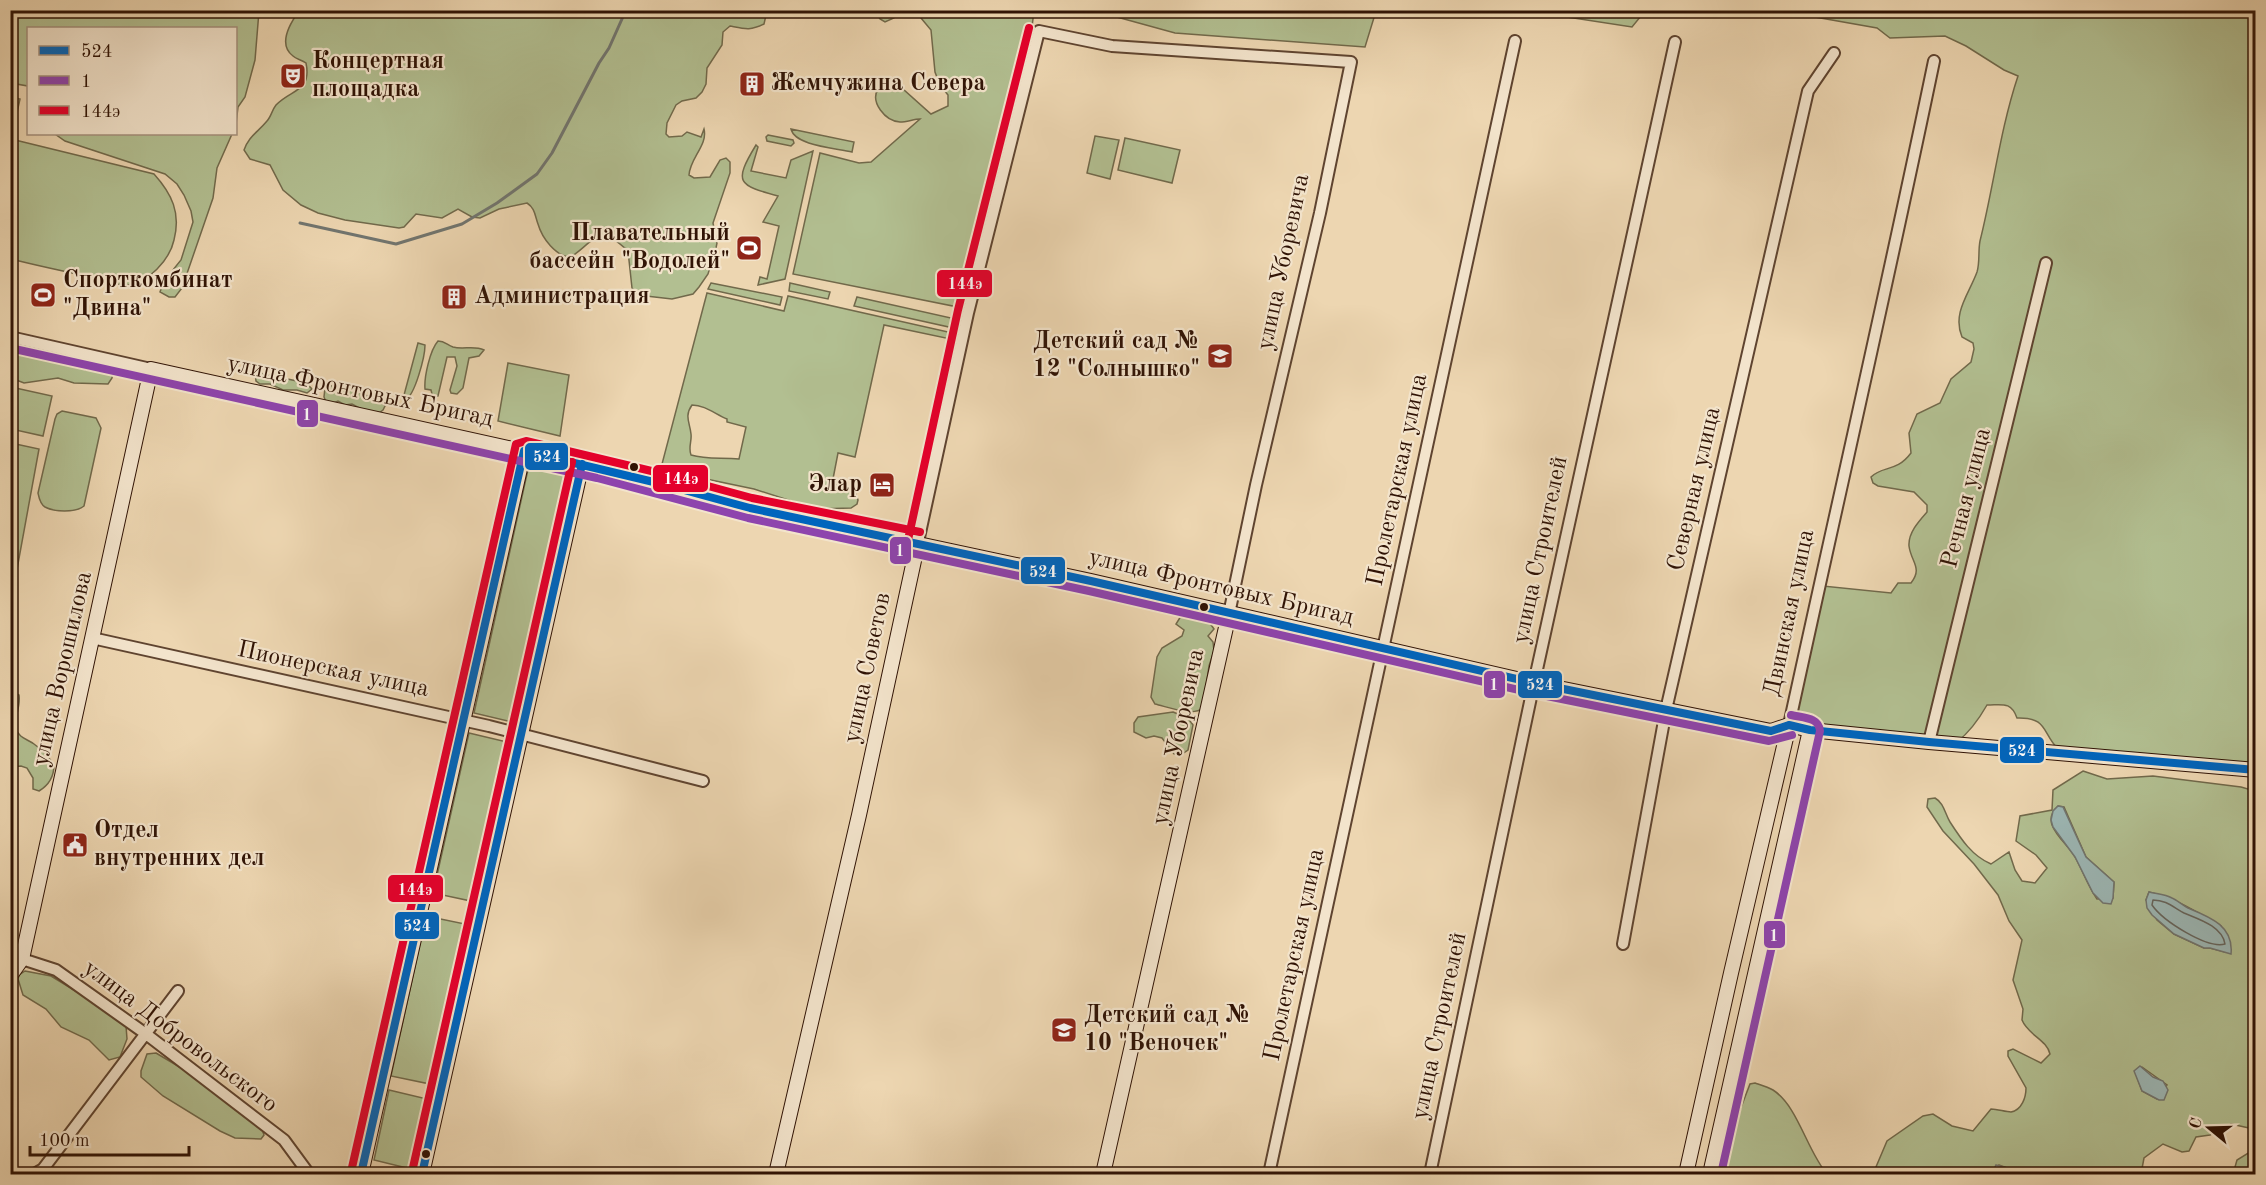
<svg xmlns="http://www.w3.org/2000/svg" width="2266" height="1185" font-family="'Old Standard TT',serif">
<rect width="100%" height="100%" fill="#edd6b1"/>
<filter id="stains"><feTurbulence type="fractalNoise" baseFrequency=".00333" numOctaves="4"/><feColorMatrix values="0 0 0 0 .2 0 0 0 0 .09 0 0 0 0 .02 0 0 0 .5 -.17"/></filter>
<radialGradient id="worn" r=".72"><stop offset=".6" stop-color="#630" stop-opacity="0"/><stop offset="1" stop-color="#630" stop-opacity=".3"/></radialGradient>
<path fill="#b2bf91" stroke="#71694b" stroke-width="1.5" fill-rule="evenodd" d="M11,10L259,11L255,60L245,97L238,107L236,124V28H28V86L11,83Z
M299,11H767L764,24C750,31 745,29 730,26L723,32L722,45L707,68L706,84L702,92L696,98L682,101L676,105L667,123L666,134L669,137L682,136L687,132L701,137L704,129C708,145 690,158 689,175L694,178L710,177L720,160L726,158L730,162V173L713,223L717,243L716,248L708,274L699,287L693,294L672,299L646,296L636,293L632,288L628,251C596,222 600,237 571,257C556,257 542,238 538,224C535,216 535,208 527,203L499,209L480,218L472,217L458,209L442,218L416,214L404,227L399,228L345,220L318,213L301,205L283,190L270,165L250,159L244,150C249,136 257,133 267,121C271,117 272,110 276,105C291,89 312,92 306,63C302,60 296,59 293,56C277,44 291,22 299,11Z
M875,11V10L900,11L894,18L885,22L880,19Z
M923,11H1034L1028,58L1018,92L1012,136L1003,137L963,308L793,274L820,153L859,163L871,162L920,119C914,119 907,122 900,122C885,121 870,102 878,89L898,88L904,90L931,114L948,106V95L940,85L935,72L931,30L921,18Z
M1095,11H1376L1365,47L1175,33Z
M1528,11L1642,10V11L1641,16L1632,27Z
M1781,11H2255V763L2072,755C2068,754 2061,752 2058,749C2042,733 2048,717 2017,718C2011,701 2002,705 1987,705C1979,719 1971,731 1957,742L1803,726L1795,720L1823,586L1891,593L1898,583H1911C1923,568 1911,562 1909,546C1908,533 1919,521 1927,512V505L1914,492L1878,486L1873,483L1871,477C1883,465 1896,473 1911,453L1909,433L1917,414L1940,403L1951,379L1971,362L1974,349L1973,343L1962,337C1952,313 1969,294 1977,272C1980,263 1978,251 1980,241C1994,185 2000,130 2018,76L2004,70L1966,46L1945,36L1890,38L1877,28Z
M11,97L20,99L14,126L11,125Z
M791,129L854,142L852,152C836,148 795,146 791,129Z
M55,134H232L217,168L213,198L182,288L175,297H169L160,292L164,281L181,260L193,222L191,211L184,195L177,184L165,174L65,141Z
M768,135L793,140L794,143L791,146L767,141L766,137Z
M1095,136L1119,140L1110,179L1087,173Z
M1125,138L1180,150L1172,183L1118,170Z
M11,139L154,174C172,194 181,213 174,240C170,259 148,284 127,285C118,286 105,280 96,278C67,272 39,266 11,259Z
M756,145L758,147L751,171L786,178L791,160L813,151L785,279L758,285L760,277L767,279L779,226L763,222L778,196C738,185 733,183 756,145Z
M711,283L782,297L780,305L708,289Z
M790,283L830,292L828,299L789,291Z
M707,293L784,311L788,296L957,334L955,340L884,325L855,457L838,453L832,484L854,489L858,500L857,504L851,508L816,509L754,489L687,475L662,464ZM692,405C705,405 715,414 727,419V422L746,427L739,459C723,457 707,460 691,455C688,447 692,442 691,434C690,423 684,416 692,405Z
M857,297L960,320L958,329L854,306Z
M11,341L38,353H61L70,356L86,370H113L112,378L108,384L74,383L58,378L24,383L11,378Z
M438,341C445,341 447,345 453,347C463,350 474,345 484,350L479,356L469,358L463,388L457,394L451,393L450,390L457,366L455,357H447L438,396L433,398L431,390L425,389C424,377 430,350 438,341Z
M418,343L425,345C425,356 415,396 405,400L404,395Z
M508,363L569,375L560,436L498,421Z
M255,372L306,383L312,389L307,393L297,390H283L270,384H260L256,381Z
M337,384C347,388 381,399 385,406L383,410L379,413L363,410L352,404L345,405L338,401L331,404L326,402L324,397L325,388Z
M11,387L52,396L43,436L11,429Z
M62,411L96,418L101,428L84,506C75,513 54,512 45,507C40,504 39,498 38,493L55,419L57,414Z
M11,443L39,449L11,602L10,443Z
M529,465L572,476L512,722L474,713Z
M1188,614L1207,619L1214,629L1208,636L1213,642L1214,651L1209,666L1203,708C1193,717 1168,707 1155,704L1151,697L1157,657L1162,648L1182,636L1184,630L1176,624L1181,616Z
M11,691L19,695C21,707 13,720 16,729C19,738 27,739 34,744C41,749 49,757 54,765C54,776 49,785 39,791L33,789V778L27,768L21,766L11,767Z
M1173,712L1188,718L1193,725L1188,750L1179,756L1174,754L1162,738L1154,736L1146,738L1134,732V723L1138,717Z
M469,733L507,742L471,901L433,893Z
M2083,771L2107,779L2153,776L2241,787L2255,791V1132L2249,1128L2231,1124L2210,1135L2196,1137L2189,1151L2182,1152L2163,1144L2144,1158L2141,1174H2023L1999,1165L1996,1174H1998H1873L1887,1141L1923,1116L1933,1114L1952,1126L1973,1131L1991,1109C1998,1109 2005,1112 2011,1112C2022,1110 2026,1097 2026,1088L2008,1056V1051L2013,1049L2041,1063L2050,1054C2047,1040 2028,1035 2022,1020L2023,1009L2013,980L2022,940L2009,921L1998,895L1974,864L1943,831L1927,807L1928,799L1935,798C1944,803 1945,814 1950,822C1961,839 1972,856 1991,864L2009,852L2015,870L2022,881L2035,883L2047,868L2036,855L2016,841L2020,816L2052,810L2053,790ZM2058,806L2064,807L2086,857L2114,882L2113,898L2097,899C2088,886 2083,871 2075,857C2067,842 2038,824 2058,806ZM2149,892C2176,898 2198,913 2221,926L2225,952L2210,948H2204L2174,934L2157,920L2146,900ZM2142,1067L2167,1085L2157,1099L2142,1091L2137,1077Z
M426,916L465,924L430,1084L391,1076Z
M25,971L51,976L79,993L126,1026L127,1039L120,1057L109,1060L89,1040L61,1027L46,1009L23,995L18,979L19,975Z
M156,1053L188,1072L262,1129L264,1135L261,1139L235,1138L220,1131L163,1096L141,1077V1071L147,1054Z
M1755,1083C1761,1085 1768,1087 1773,1090C1798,1106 1807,1151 1827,1174H1725L1740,1110L1750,1084Z
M389,1090L427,1099L411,1169L374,1160Z
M2253,1150L2255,1151V1174H2237L2235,1167L2237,1160Z"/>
<path fill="#9cb7b5" stroke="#71756f" stroke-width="1.5" d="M2058,806L2063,807L2086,857L2114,882L2113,898L2111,904L2103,903L2093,893L2075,857L2053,827L2051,820L2053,811Z
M2149,892C2157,894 2165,894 2172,898C2177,900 2182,905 2188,908C2210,917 2234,926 2231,954L2210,948H2204L2174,934L2152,915L2147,908L2146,900Z
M2140,1066L2153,1077L2163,1081L2168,1090L2164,1100H2159L2142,1091L2134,1071Z
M1996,1165L2015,1170L2023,1174H1996L1993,1171Z"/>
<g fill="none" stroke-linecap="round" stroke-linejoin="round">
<path stroke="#66655d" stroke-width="1.5" d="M2153,900C2166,900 2173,907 2184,913C2198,919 2222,926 2225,944C2207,949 2163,921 2152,905Z"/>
<path stroke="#71756f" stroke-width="3" d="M300,223L396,244L462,224L497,203L537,174L552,153L599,63L609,48L626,10"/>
<defs>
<path id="street" d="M10,337L151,369
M918,542L968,313L1039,31L1112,46L1351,62L1320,213L1256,485L1229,614
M92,638L489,726L703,781
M1789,725C1837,504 1888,283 1934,61
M1929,742L2046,263
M1623,944L1666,710L1808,91L1834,53
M22,959L56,970L146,1034L284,1140L309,1174
M34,1174L43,1169L178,991
M1269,1174L1515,41
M1430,1174L1534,683L1675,42"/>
<path id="secondary" d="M1789,725L1810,730L1929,742L2256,770
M10,976L22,959L151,369L599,468L750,508L1091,581L1534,683L1771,731L1789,725
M361,1174L524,451
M422,1174L582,464
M776,1174L859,815L918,542
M1103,1174L1229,614
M1686,1174L1731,973L1789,725
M1710,1174L1810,730"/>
</defs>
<use href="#street" stroke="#5f4430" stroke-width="14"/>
<use href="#secondary" stroke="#301305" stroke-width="16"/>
<use href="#street" stroke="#f3e4cc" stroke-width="10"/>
<use href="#secondary" stroke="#f3e4cc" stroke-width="14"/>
<defs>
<path id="bus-1" d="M1789,725L1810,730L1929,742L2256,770
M361,1174L524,451L662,484L750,508L1091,581L1534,683L1771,731L1789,725
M422,1174L582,464"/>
<path id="bus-2" d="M10,348L597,478L748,518L1089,591L1532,693L1769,741L1792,735
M1721,1174L1820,731C1819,717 1803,718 1791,715"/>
<path id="bus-3" d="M908,540L958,310L1029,28
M351,1172L516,444L526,441L664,474L752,498L920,532
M412,1172L572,462"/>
</defs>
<use href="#bus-1" stroke="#f3e4cc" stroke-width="12"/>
<use href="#bus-2" stroke="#f3e4cc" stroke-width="12"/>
<use href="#bus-3" stroke="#f3e4cc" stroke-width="12"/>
<use href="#bus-1" stroke="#0065bd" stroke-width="8"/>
<use href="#bus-2" stroke="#8e44ad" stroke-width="8"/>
<use href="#bus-3" stroke="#e4002b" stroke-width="8"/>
</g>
<defs>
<symbol id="theatre-square" viewBox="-11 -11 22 22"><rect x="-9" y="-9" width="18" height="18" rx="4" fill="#8f2418" stroke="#f3e4cc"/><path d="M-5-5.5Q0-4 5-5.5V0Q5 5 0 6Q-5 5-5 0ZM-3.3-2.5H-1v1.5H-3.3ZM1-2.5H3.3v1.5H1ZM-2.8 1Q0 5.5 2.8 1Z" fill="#fff"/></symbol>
<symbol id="building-square" viewBox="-11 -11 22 22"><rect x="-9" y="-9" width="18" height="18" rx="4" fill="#8f2418" stroke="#f3e4cc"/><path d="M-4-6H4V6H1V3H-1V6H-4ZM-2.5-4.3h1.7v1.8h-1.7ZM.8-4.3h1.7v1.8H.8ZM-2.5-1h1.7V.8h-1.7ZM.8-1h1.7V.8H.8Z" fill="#fff"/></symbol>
<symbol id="stadium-square" viewBox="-11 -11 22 22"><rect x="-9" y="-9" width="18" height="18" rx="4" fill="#8f2418" stroke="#f3e4cc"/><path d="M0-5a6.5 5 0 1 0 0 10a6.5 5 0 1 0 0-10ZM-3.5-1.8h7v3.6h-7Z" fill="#fff"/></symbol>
<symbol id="school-square" viewBox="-11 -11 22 22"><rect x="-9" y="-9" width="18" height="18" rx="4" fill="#8f2418" stroke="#f3e4cc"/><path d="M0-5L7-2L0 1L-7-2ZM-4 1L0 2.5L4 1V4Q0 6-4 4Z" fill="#fff"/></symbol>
<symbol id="hotel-square" viewBox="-11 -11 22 22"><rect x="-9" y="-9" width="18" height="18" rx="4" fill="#8f2418" stroke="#f3e4cc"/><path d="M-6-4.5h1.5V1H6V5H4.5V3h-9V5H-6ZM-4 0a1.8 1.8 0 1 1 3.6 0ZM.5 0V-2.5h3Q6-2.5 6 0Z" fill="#fff"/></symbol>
<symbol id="civic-square" viewBox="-11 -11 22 22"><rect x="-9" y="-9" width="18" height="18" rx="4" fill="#8f2418" stroke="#f3e4cc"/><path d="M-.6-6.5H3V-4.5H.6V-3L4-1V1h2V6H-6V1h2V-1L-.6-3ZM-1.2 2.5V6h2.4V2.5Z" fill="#fff"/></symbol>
</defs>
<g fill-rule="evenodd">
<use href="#theatre-square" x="278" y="61" width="30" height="30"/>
<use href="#building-square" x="737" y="69" width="30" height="30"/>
<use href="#stadium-square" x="734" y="233" width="30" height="30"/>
<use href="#stadium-square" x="28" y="280" width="30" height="30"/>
<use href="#building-square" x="439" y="282" width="30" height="30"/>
<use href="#school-square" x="1205" y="341" width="30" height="30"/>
<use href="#hotel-square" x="867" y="470" width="30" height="30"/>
<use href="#civic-square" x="60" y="830" width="30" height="30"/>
<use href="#school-square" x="1049" y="1015" width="30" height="30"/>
</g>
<g fill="#301305" stroke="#f3e4cc" stroke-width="2">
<circle cx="634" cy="467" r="5"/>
<circle cx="1204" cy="607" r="5"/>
<circle cx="426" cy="1154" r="5"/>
</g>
<g text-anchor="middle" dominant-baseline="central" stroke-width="4.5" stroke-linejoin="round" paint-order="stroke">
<g font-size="24" font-weight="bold" fill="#301305" stroke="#f3e4cc" text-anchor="start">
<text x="312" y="62">Концертная<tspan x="312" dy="28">площадка</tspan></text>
<text x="771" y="84">Жемчужина Севера</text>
<text x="730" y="234" text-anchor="end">Плавательный<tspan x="730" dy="28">бассейн "Водолей"</tspan></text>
<text x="63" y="281">Спорткомбинат<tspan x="63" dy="28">"Двина"</tspan></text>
<text x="474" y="297">Администрация</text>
<text x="1200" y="342" text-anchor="end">Детский сад №<tspan x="1200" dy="28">12 "Солнышко"</tspan></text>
<text x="862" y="485" text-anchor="end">Элар</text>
<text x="94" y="831">Отдел<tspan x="94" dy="28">внутренних дел</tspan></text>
<text x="1084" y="1016">Детский сад №<tspan x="1084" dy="28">10 "Веночек"</tspan></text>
</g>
<g font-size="24" fill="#301305" stroke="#f3e4cc">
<text transform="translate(1284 262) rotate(-78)">улица Уборевича</text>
<text transform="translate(360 392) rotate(12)">улица Фронтовых Бригад</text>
<text transform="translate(1398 480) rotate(-78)">Пролетарская улица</text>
<text transform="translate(1695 489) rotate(-77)">Северная улица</text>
<text transform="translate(1967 498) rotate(-76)">Речная улица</text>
<text transform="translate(1541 550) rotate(-78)">улица Строителей</text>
<text transform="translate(1221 588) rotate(13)">улица Фронтовых Бригад</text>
<text transform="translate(1790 613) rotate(-78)">Двинская улица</text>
<text transform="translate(868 668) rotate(-78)">улица Советов</text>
<text transform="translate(63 669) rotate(-77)">улица Ворошилова</text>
<text transform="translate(333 670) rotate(12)">Пионерская улица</text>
<text transform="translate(1179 737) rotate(-78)">улица Уборевича</text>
<text transform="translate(1295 955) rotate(-78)">Пролетарская улица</text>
<text transform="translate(1440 1026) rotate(-78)">улица Строителей</text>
<text transform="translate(180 1037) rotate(37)">улица Добровольского</text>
</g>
</g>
<g stroke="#f3e4cc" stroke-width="2">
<rect x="936" y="269" width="57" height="29" rx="6" fill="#e4002b"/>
<rect x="296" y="399" width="23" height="29" rx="6" fill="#8e44ad"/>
<rect x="524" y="442" width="45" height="29" rx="6" fill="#0065bd"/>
<rect x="652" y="464" width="57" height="29" rx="6" fill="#e4002b"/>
<rect x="889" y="536" width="23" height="29" rx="6" fill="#8e44ad"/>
<rect x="1020" y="556" width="46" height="29" rx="6" fill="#0065bd"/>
<rect x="1517" y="670" width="46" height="29" rx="6" fill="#0065bd"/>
<rect x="1483" y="670" width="23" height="29" rx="6" fill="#8e44ad"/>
<rect x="1999" y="736" width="46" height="28" rx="6" fill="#0065bd"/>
<rect x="387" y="874" width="57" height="29" rx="6" fill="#e4002b"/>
<rect x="394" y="911" width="46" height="29" rx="6" fill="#0065bd"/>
<rect x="1763" y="920" width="23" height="29" rx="6" fill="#8e44ad"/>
</g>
<g font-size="16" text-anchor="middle" font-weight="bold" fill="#fff">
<text x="965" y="289">144э</text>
<text x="307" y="420">1</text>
<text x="547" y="462">524</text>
<text x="681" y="484">144э</text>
<text x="900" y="556">1</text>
<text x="1043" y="577">524</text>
<text x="1540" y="690">524</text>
<text x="1494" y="690">1</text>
<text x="2022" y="756">524</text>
<text x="415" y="895">144э</text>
<text x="417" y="931">524</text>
<text x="1774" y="941">1</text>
</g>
<rect width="2266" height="1185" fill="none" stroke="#edd6b1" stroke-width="36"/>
<rect x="12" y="12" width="2242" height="1161" fill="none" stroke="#301305" stroke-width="3"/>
<rect x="18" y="18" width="2230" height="1149" fill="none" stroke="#301305" stroke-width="1.5"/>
<rect x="27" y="27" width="210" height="108" fill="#f3e4cc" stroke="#a5907c" stroke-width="1.5"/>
<rect x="39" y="46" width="30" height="9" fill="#0065bd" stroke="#a5907c" stroke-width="1.5"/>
<text x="81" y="57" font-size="18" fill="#301305">524</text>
<rect x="39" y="76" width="30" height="9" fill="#8e44ad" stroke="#a5907c" stroke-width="1.5"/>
<text x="81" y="87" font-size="18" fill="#301305">1</text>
<rect x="39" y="106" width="30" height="9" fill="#e4002b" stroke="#a5907c" stroke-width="1.5"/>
<text x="81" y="117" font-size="18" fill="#301305">144э</text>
<g transform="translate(2209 1128) rotate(289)" stroke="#f3e4cc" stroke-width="4.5" paint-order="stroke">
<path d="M0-4.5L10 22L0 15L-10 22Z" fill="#301305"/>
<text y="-9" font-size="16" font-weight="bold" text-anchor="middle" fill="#301305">С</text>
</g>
<path d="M30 1146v9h159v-9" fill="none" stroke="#301305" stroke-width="3"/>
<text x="39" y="1146" font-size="18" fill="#301305" stroke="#f3e4cc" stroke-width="4.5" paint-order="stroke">100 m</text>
<rect width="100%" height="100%" filter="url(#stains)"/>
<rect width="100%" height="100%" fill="url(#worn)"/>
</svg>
